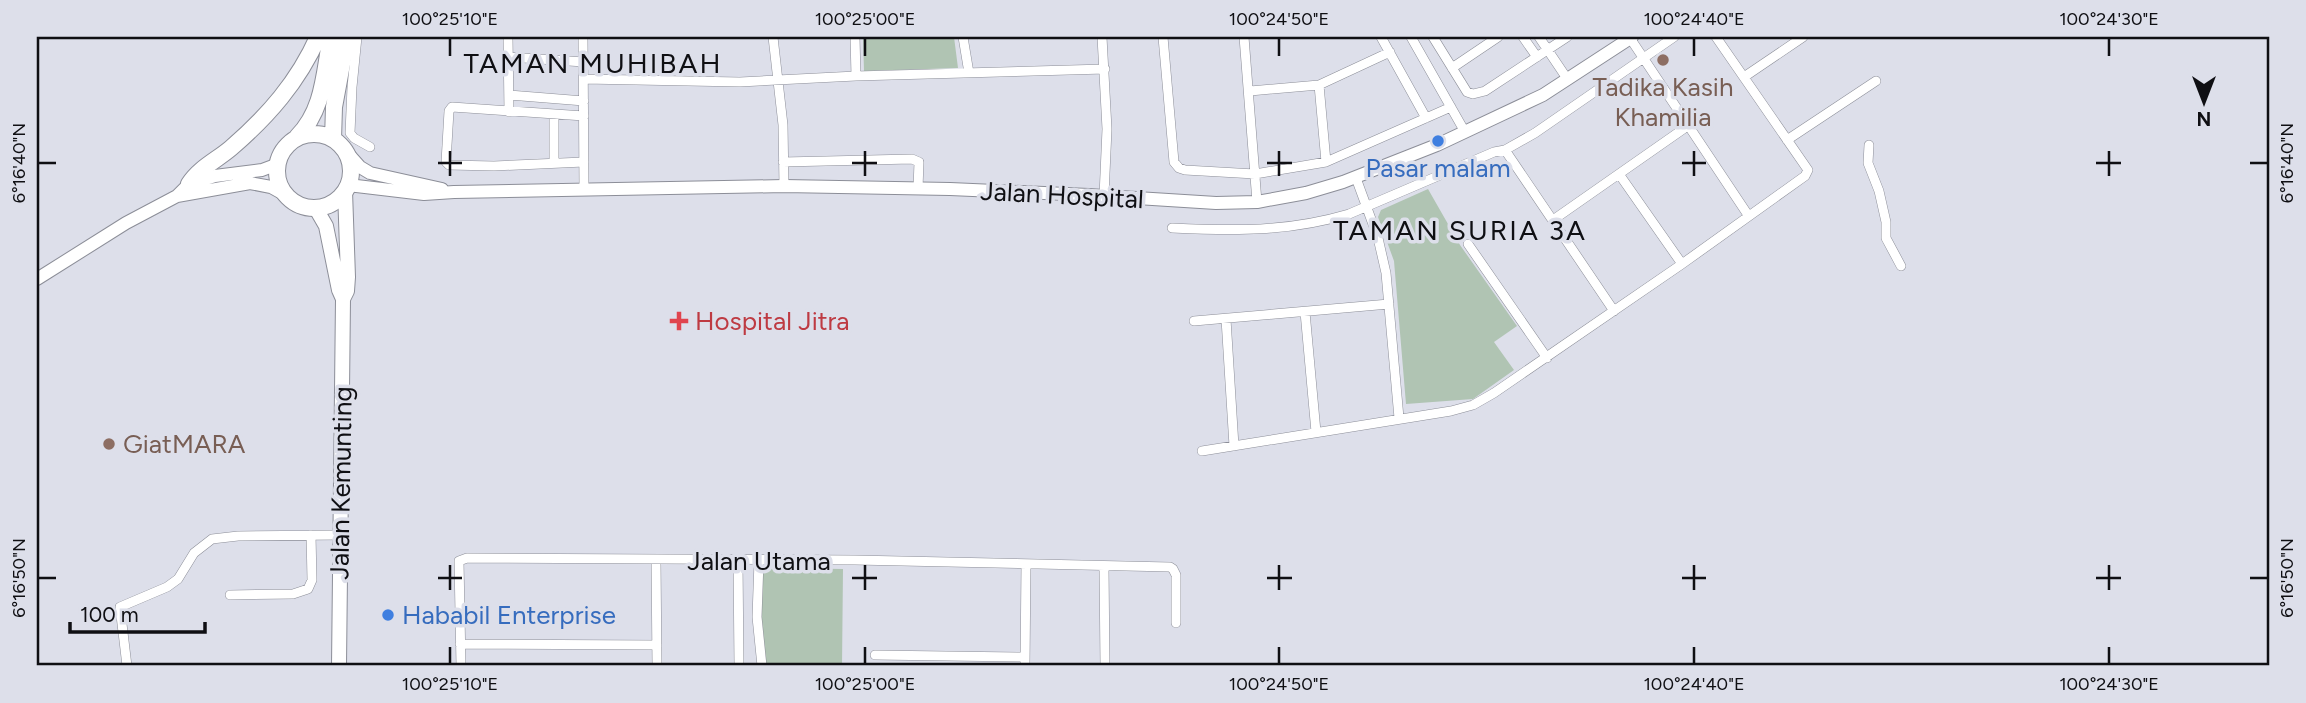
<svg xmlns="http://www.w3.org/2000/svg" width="2306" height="703" font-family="Figtree,sans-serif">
<rect width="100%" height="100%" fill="#dddfea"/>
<path fill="#b0c4b3" d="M863,37H954L958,68L864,71Z
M1428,189L1460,245L1517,326L1494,342L1514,370L1473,399L1406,404L1394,261L1378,217L1381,210Z
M772,568L843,569L842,666H764L760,634L762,571Z"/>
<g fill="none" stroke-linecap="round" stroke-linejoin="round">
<defs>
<path id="street" d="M357,37L352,87L350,133L354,138L370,147
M508,37L509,112
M583,37L584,190
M773,37L783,125L784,186
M855,37L856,76
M963,37L969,73
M1102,37L1107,129L1104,196
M1163,37L1174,162L1179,168L1185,170L1255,174L1326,162L1451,107
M1244,37L1257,202
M1381,37L1426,118
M1411,37L1465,132
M1433,37L1467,92L1473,94L1485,91L1567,37
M1523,37L1537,57
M1539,37L1568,80
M1630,38L1748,215
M508,57L584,62
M1452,68L1498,37
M1744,77L1803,37
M584,79L740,82L856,76L1105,69
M1319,85L1326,162
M1250,91L1319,85L1390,52
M509,95L584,101
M554,115V163
M584,116L452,107L449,111L446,162L449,165L494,166L584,162
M1787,140L1876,81
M1869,145L1868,163L1879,191L1886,222V238L1901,266
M1505,150L1614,311
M783,162L912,159L919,162L918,188
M1619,174L1682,264
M1356,178L1378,238L1386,273L1399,418
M1553,220L1689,125
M1172,228C1234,231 1288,232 1349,214L1494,152L1505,150L1535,133L1674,37
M1468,244L1547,358
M1305,312L1316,432
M1226,319L1234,446
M1194,321L1389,304
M1202,451L1451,411L1473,405L1494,393L1682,264L1805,176L1808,170L1716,37
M656,561L657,666
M738,561L739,666
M759,561L757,617L762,666
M1104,567L1105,666
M230,595L293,594L308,589L312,580L311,535
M460,644L657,645
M875,655L1025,657
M127,666L120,607L167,587L178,579L194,553L212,539L238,536L341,535
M461,666L459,561L467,558L855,560L1170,567L1173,569L1176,575V623
M1025,666L1026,564"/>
<path id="secondary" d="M343,148L360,167L370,173L442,189
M348,185L424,194L454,192L784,186L950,189L1089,195L1216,203L1257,202L1306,193L1343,182L1437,145L1543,95L1632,37
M177,196L250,183L271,187L289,197
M37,279L126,223L177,196L189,184L215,176L262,170L278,164"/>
<path id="primary" d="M315,207L326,226L339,290L343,299
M339,666L343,299L347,291L348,277L345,191"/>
<path id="highway" d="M277 171a37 37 0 1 1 74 0a37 37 0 1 1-74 0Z
M297,137C324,110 324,73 331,37
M333,139L334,107L347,37
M189,184C199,168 217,160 231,148C268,116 298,82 318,37"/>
</defs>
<use href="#street" stroke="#8c8e98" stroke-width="10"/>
<use href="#secondary" stroke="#8c8e98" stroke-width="14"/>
<use href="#primary" stroke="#8c8e98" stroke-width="16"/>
<use href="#highway" stroke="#8c8e98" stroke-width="18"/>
<use href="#street" stroke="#fff" stroke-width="9"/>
<use href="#secondary" stroke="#fff" stroke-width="12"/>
<use href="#primary" stroke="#fff" stroke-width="14"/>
<use href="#highway" stroke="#fff" stroke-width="16"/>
</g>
<path fill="none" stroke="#0f0f13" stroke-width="2.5" d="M450,38V56M865,38V56M1279,38V56M1694,38V56M2109,38V56M450,151V176M865,151V176M1279,151V176M1694,151V176M2109,151V176M38,163H56M438,163H462M852,163H877M1267,163H1292M1682,163H1706M2096,163H2121M2250,163H2268M450,565V590M865,565V590M1279,565V590M1694,565V590M2109,565V590M38,578H56M438,578H462M852,578H877M1267,578H1292M1682,578H1706M2096,578H2121M2250,578H2268M450,647V664M865,647V664M1279,647V664M1694,647V664M2109,647V664"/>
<g fill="#8d6e63" stroke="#dddfea" stroke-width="2.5">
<circle cx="1663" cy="60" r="7"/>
<circle cx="109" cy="444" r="7"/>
</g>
<g fill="#3f7fe0" stroke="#dddfea" stroke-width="2.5">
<circle cx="1438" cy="141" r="7"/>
<circle cx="388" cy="615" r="7"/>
</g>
<path fill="#e0444e" stroke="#dddfea" stroke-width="2.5" d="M675.5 310.5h7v7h7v7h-7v7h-7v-7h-7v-7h7z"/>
<g text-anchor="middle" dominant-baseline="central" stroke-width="7" stroke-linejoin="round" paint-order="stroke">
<g font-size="26" fill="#785e54" stroke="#dddfea">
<text x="1663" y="87">Tadika Kasih<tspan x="1663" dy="30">Khamilia</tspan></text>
<text x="123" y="444" text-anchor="start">GiatMARA</text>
</g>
<g font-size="26" fill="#366cbe" stroke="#dddfea">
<text x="1438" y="168">Pasar malam</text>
<text x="402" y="615" text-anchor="start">Hababil Enterprise</text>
</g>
<g font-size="26" fill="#0f0f13" stroke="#dddfea">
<text transform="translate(1062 195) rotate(3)">Jalan Hospital</text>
<text transform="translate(341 483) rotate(-89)">Jalan Kemunting</text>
<text x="759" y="561">Jalan Utama</text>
</g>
<g font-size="26" fill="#be3a42" stroke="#dddfea" text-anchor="start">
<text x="695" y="321">Hospital Jitra</text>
</g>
<g font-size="28" letter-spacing="2" fill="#0f0f13" stroke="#dddfea">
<text x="593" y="63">TAMAN MUHIBAH</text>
<text x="1460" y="230">TAMAN SURIA 3A</text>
</g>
</g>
<rect width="2306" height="703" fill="none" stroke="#dddfea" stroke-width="77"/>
<g transform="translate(2204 102) rotate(180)" stroke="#dddfea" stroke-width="5" paint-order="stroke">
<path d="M0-5L12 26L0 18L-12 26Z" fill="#0f0f13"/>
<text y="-10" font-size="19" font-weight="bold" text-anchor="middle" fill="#0f0f13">N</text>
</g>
<path d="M70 622v10h135v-10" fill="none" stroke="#0f0f13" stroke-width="3.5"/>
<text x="80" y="622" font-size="21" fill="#0f0f13" stroke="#dddfea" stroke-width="5" paint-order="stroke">100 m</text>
<rect x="38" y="38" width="2230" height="626" fill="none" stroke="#0f0f13" stroke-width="2.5"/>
<g font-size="18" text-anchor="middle" fill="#0f0f13">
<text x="450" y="25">100°25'10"E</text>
<text x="865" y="25">100°25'00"E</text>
<text x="1279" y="25">100°24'50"E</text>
<text x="1694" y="25">100°24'40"E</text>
<text x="2109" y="25">100°24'30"E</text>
<text transform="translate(2287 163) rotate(-90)" y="6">6°16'40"N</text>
<text transform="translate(19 163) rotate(-90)" y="6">6°16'40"N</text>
<text transform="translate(2287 578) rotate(-90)" y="6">6°16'50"N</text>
<text transform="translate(19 578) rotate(-90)" y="6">6°16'50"N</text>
<text x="450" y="690">100°25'10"E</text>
<text x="865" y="690">100°25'00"E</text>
<text x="1279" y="690">100°24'50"E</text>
<text x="1694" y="690">100°24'40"E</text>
<text x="2109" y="690">100°24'30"E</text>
</g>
</svg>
